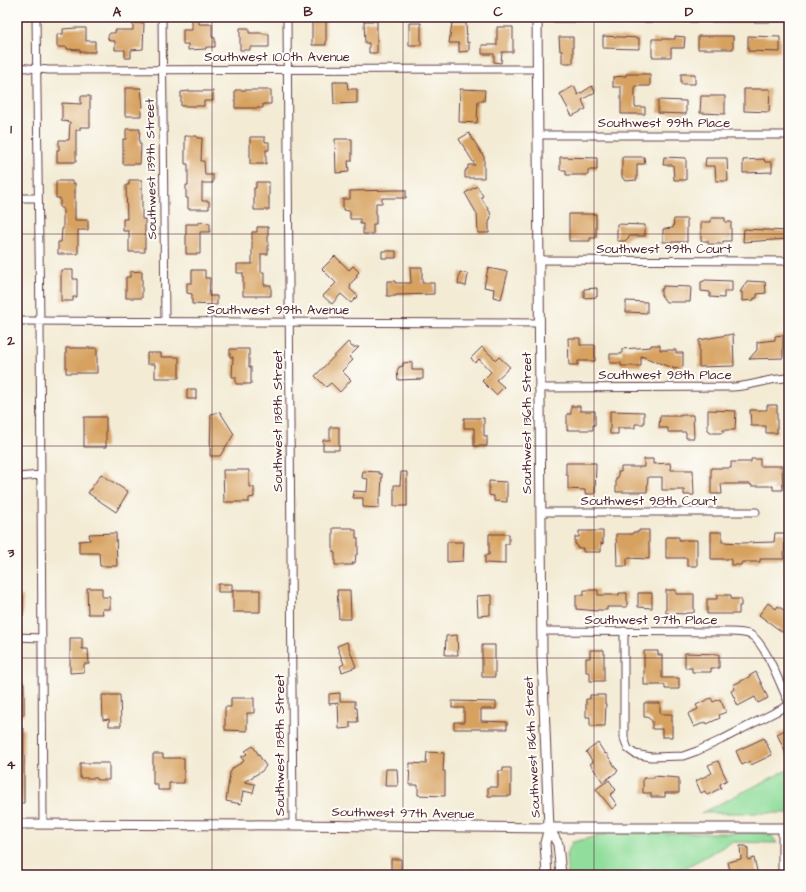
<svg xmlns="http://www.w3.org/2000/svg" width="806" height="892" font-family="'Architects Daughter',sans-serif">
<rect width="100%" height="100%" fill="#fdfcf7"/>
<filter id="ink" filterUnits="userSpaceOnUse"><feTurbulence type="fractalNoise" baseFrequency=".025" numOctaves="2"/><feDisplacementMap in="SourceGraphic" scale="8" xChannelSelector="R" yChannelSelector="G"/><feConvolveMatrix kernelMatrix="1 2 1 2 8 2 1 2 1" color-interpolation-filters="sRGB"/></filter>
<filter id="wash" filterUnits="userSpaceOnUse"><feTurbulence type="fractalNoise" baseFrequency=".012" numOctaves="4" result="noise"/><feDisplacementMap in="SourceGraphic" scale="16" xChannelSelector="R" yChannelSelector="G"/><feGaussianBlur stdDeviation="0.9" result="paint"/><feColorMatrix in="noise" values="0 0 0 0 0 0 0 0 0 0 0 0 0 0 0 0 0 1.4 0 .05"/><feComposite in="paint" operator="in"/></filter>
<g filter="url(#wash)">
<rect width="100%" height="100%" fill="#f3ebd4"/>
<path fill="#91dd9b" stroke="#6e7e63" d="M789,769V813H701Z
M662,833H765L772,836L777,843L732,842L672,875H568C567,865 563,852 572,844L571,843L573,842L606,834Z"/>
<g id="blocks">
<path fill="#d7a15f" d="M192,17H199V24H212V37L215,38V47H206V49L188,50V44H183V30H192Z
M312,17H326V45H312Z
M364,21H377V53H369V43H365Z
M133,23H144L143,49L131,50V58H125V50H115V41H110L108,39V36L110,33H115V30H133Z
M409,23H421V45H409Z
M452,23H466L467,43L469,42V51L459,52V43H449Z
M497,27H513V52H502L501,63L494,62V54H482V45H497Z
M76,28H86V41H95V52H80V50L67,49V47H57V34H63V29Z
M240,28H249V33H263V34H269V47H250V50H240Z
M603,36L639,38V49L603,48Z
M675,36L685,37L684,48H671V57H652V39H675Z
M698,36H733V49H698Z
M748,36L780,37V52L748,51Z
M559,37H573V63H562V51H560Z
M626,74H650V86H635V107H645V114H621V87H613V77L626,76Z
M681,74H695V84H681Z
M333,82H347L348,89H357V103L334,104Z
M574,86L578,95L592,86L595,92L582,100L586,109L572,116L560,94Z
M125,88H141L143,107H142L141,110V116H125Z
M460,89L485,90L484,101H478L477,123L459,122Z
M744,89H770L769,112L744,111Z
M235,90H271V104H263V108H235Z
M189,91H213V101H204V106H181V92Z
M81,96H90V127H80V130H76V162H57V150H59V140H69L70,122L62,121V103L81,104Z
M701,96H725V114L700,113Z
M658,100L686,101V114L658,113Z
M126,129H140L139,144H141L140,164H123V139H126Z
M469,133L484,157V178H465V171H466V169H468V165H475L459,139Z
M185,136H197V138H202L201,161H204L205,175H213V183H202V201H209V209H188V198H186V185H188V164H185Z
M250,137H265V142H269V150H266V164H250Z
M335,139H352V161H348L349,172L336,173Z
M560,157L597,158V170H588V175H566V170H560Z
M622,157H644L645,164H637V180L625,181L622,177Z
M664,157L686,158V180H674L673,165H663Z
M706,158H727L728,181H716L715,166H705Z
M764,159L765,162H772V172L743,173V160Z
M129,180H142V219H145V252H129V231H123V219H127L126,185H129Z
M56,181H72V183H75V220H88V230H78V254H58V242H61L62,229H63V208H60V198H56Z
M256,182H269V210H254V188H256Z
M477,186L483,196L481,197L490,212L491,217L489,222V233H478L477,214L465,193Z
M394,190H406V198H382V203H376V224H373V234H363V224H360V219H350V211L343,210V199H350V191Z
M569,214H596V238H590V241H569Z
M711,218H725V222H731V241H723V244H708V241H701V222H711Z
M674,219H687V242H663V229L673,228Z
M199,222L210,223V232H200V254H186V224H199Z
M617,224L645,225V236H630L625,241H617Z
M257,227H268V254H261V272H264V285H271V296H243V273H237V264H252V232H257Z
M744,229L789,231V239L743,242Z
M382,251H396V258H382Z
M335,256L349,270L353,266L359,272L356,275L357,277L351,283L350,289L358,296L351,303L341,294L332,304L323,296L336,283L322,269Z
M410,267H422V283H434V294L396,295V296H387V281H395V283H411Z
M488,268L508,272L501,299L493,297L494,289L484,287Z
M61,270H73V279H77V297H73V301H61Z
M192,270H205V278H210L209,296H217V305L192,304V294L187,293V283H192Z
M142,271V298H126V277H130V272Z
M460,272L468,274L466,286L458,284Z
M705,280L732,281V291H724V298L710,297V292L701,291V282L704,281Z
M747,281L765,282L766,293L757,294V298H754V300L742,301V292H740Z
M663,286L691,287L690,302H666L661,295V289H663Z
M597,288V297L584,298V289Z
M626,301L647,302V313L626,312Z
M733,334L734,366L699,367V340Z
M783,335V358L749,359L757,350V342L775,340V336Z
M568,338H580V345H595V361H578V365H569Z
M348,342L352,347H359L349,357L353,360L342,371L351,380L340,392L331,383L326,387L315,376Z
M651,345H660V350H676V353H683V367L673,369V367L667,366L641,356V366H621V363H610V354H622V349L651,347Z
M482,347L496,360L499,357L510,367L496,380L504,387L496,395L482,381L491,372L479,359L475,363L471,358Z
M66,348H97V373H66Z
M230,349H249V367H251V384H236V377H232L233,357H230Z
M147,353H161V357H179V378H155V364H147Z
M412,362V370H423V379L398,380L397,371L399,367L403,366V363Z
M187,389H196V399H187Z
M767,405H777V433H766V426H751L750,410H767Z
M571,406H580V411H595V425H593V430H567V414H571Z
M708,410L736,411L735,430H723V433H709V430H708Z
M610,411L644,412V424H635V428H618V434H610Z
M220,412L234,434L220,456H210L211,414Z
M681,415H693L694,438H686V432H668V428H659L660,416H681Z
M84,417H106V447H84Z
M464,418H484V436H487V446H474V428H464Z
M330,427H339V450H323V440H330Z
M644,459H653V464L670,463L671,470H693L694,495H684V490H662V477H648L647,492H616V478H618V472H621V467H644Z
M751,459H760V466H782L783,490H773V486H751V484H721L722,494H711V468H731V462H751Z
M566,463H596L595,494H585V490L568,489V475H566Z
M223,470H249V487H254V497L249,498V502H224Z
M363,471L379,472V474H382L381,496L379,498V508L363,507V498H353L354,491L367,492L368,479L362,478Z
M401,472H407V506H394V485H400Z
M101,474L128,492L116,512L88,493Z
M489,481L507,482V502L494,501V496L489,495Z
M333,528H353V530H356V538H358V554H356L355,563H352L353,565H335V553L333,552Z
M639,530H649V559L627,558V566H617L616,534H633V532H639Z
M579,531H603V544L601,543V552H583V548H577V545L575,544V537H579Z
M711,532H722V542L742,543L774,542L775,533H785L784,559H760V562H742L741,565H731V559H711Z
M116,533L117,566H100L99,553H79V541L90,540L89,534Z
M489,534H509V544H505V564L485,563V555H489Z
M666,537H679V540H697V566H687V558H666Z
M447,542H464L463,561L447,562Z
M218,584H232V592H218Z
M87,588H102V597H110V609H102L103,614H88Z
M233,590H260V612H233Z
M337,590H350L351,619H339Z
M584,590H598V595H619V593H627V607H607V610H597V611L576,609V595H584Z
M666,590H676V594H694V613H686V614L666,613Z
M638,593H652V608L638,607Z
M492,595V605H490V615L478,616L477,596Z
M717,595H731V599H741V606H739V614H707V599H717Z
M17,596H23V616H17Z
M768,603L776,609L778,606L789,614V629L785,634L759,615Z
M457,635L458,655H445L446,636Z
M70,638H82V649H88L89,664H84V672L70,673Z
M347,642L356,667L342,672L340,666L344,664L337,646Z
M482,645H495V677H482Z
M590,650H604V681H590V672H586V658H590Z
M644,651H658V655H662V678H679V689H665V685H644Z
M685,653L719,654V668H711V672H692V668H685Z
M756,672L768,698L758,703L755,697L738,706L731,691L735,689L733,685L749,677V676Z
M17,683H24V715H17Z
M340,693V701H355V708H357L358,722H350V728L339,729L338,703L329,704V694Z
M102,695H120L121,726H109V719L103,720Z
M590,695H605V704H606L605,726H590V717H586V699H590Z
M231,698H254V713H247V731L225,730V707H231Z
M711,698L713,702L720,699L726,712L719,715L720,718L707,724L706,722L694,727L688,714L698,709L696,705Z
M452,701L496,702V709H481V721L507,722V729H454V722H464V708H452Z
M644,703H660V714H672V737H662V729H652V721L647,717H644Z
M789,728V760L777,734Z
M17,729H24V803H17Z
M764,738L772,755L751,765L750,761L742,765L736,751Z
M598,743L605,754L606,753L618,771L603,782L590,764L593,762L586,752Z
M253,746L266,766L262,771L244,782L255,784L253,793L243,791L241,804L226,801L230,773L233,768L244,761L241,757L247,754L245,751Z
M427,752L444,753L443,771H445V796L418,795V785H409L410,763L426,764Z
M153,754H163V758H184V783H169V790H158V784H153Z
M718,761L727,780L720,784L721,788L707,795L705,791L701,793L696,781L712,773L708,765Z
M80,763H109V780H97V778H80Z
M503,768H511V796H488V787H498V771H503Z
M386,769H397L398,786H385Z
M654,776L679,778V793H665V797H651V793H643V778H654Z
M609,780L616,790L610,795L617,805L612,809L596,789Z
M740,846H746L748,848V860L754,858L758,875H731L728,862L741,859Z
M391,859H401V875H391Z"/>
</g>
</g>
<g filter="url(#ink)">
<use href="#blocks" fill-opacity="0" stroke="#633e44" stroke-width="1"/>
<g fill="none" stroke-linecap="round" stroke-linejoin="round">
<defs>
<path id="minor" d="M36,17L40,321L43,824
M162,17L165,321
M287,17L293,825
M537,18H789
M17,67L49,70L537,69
M538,135H789
M17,198H38
M539,260L789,261
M17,321L540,323
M539,388L733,387C752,386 770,378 789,378
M17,477L41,475
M541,512H756
M541,631L729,632C736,632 744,632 751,635C766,644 781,687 789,703
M624,631V738L628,749L635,754L651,757L683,756L697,751L721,740L789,705
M17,637L41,638
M782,828V875"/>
<path id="tertiary" d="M537,17L542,655L549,828L545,843L547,875
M17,824L293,825L549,828H789
M549,828L558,844L561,875"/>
</defs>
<use href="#minor" stroke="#633e44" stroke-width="9"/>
<use href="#tertiary" stroke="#633e44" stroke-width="11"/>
<use href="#minor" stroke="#fff" stroke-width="7"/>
<use href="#tertiary" stroke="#fff" stroke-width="9"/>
</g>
</g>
<path fill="none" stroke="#4a1f2b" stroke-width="1" stroke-opacity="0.55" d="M212,17V875M403,17V875M594,17V875M17,234H789M17,446H789M17,658H789"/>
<g text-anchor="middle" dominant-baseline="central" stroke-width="4" stroke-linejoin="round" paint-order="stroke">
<g font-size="13" fill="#4a1f2b" stroke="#fdfcf7">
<text x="277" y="57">Southwest 100th Avenue</text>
<text x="664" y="123">Southwest 99th Place</text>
<text transform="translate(151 169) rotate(-91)">Southwest 139th Street</text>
<text x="664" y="249">Southwest 99th Court</text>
<text x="278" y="310">Southwest 99th Avenue</text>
<text x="665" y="375">Southwest 98th Place</text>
<text transform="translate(278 421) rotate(-90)">Southwest 138th Street</text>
<text transform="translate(527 423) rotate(-90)">Southwest 136th Street</text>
<text x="649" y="501">Southwest 98th Court</text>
<text x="651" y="620">Southwest 97th Place</text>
<text transform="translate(280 745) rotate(-90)">Southwest 138th Street</text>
<text transform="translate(532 747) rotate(-93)">Southwest 136th Street</text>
<text transform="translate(403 813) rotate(1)">Southwest 97th Avenue</text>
</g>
</g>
<rect width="806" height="892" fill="none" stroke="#fdfcf7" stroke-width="44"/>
<rect x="22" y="22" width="762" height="848" fill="none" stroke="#4a1f2b" stroke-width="1.5"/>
<g font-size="13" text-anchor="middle" font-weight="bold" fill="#4a1f2b">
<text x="117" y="16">A</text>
<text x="308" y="16">B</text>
<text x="498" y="16">C</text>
<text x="689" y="16">D</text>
<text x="11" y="133">1</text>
<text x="11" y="345">2</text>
<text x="11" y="557">3</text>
<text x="11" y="769">4</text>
</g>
</svg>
